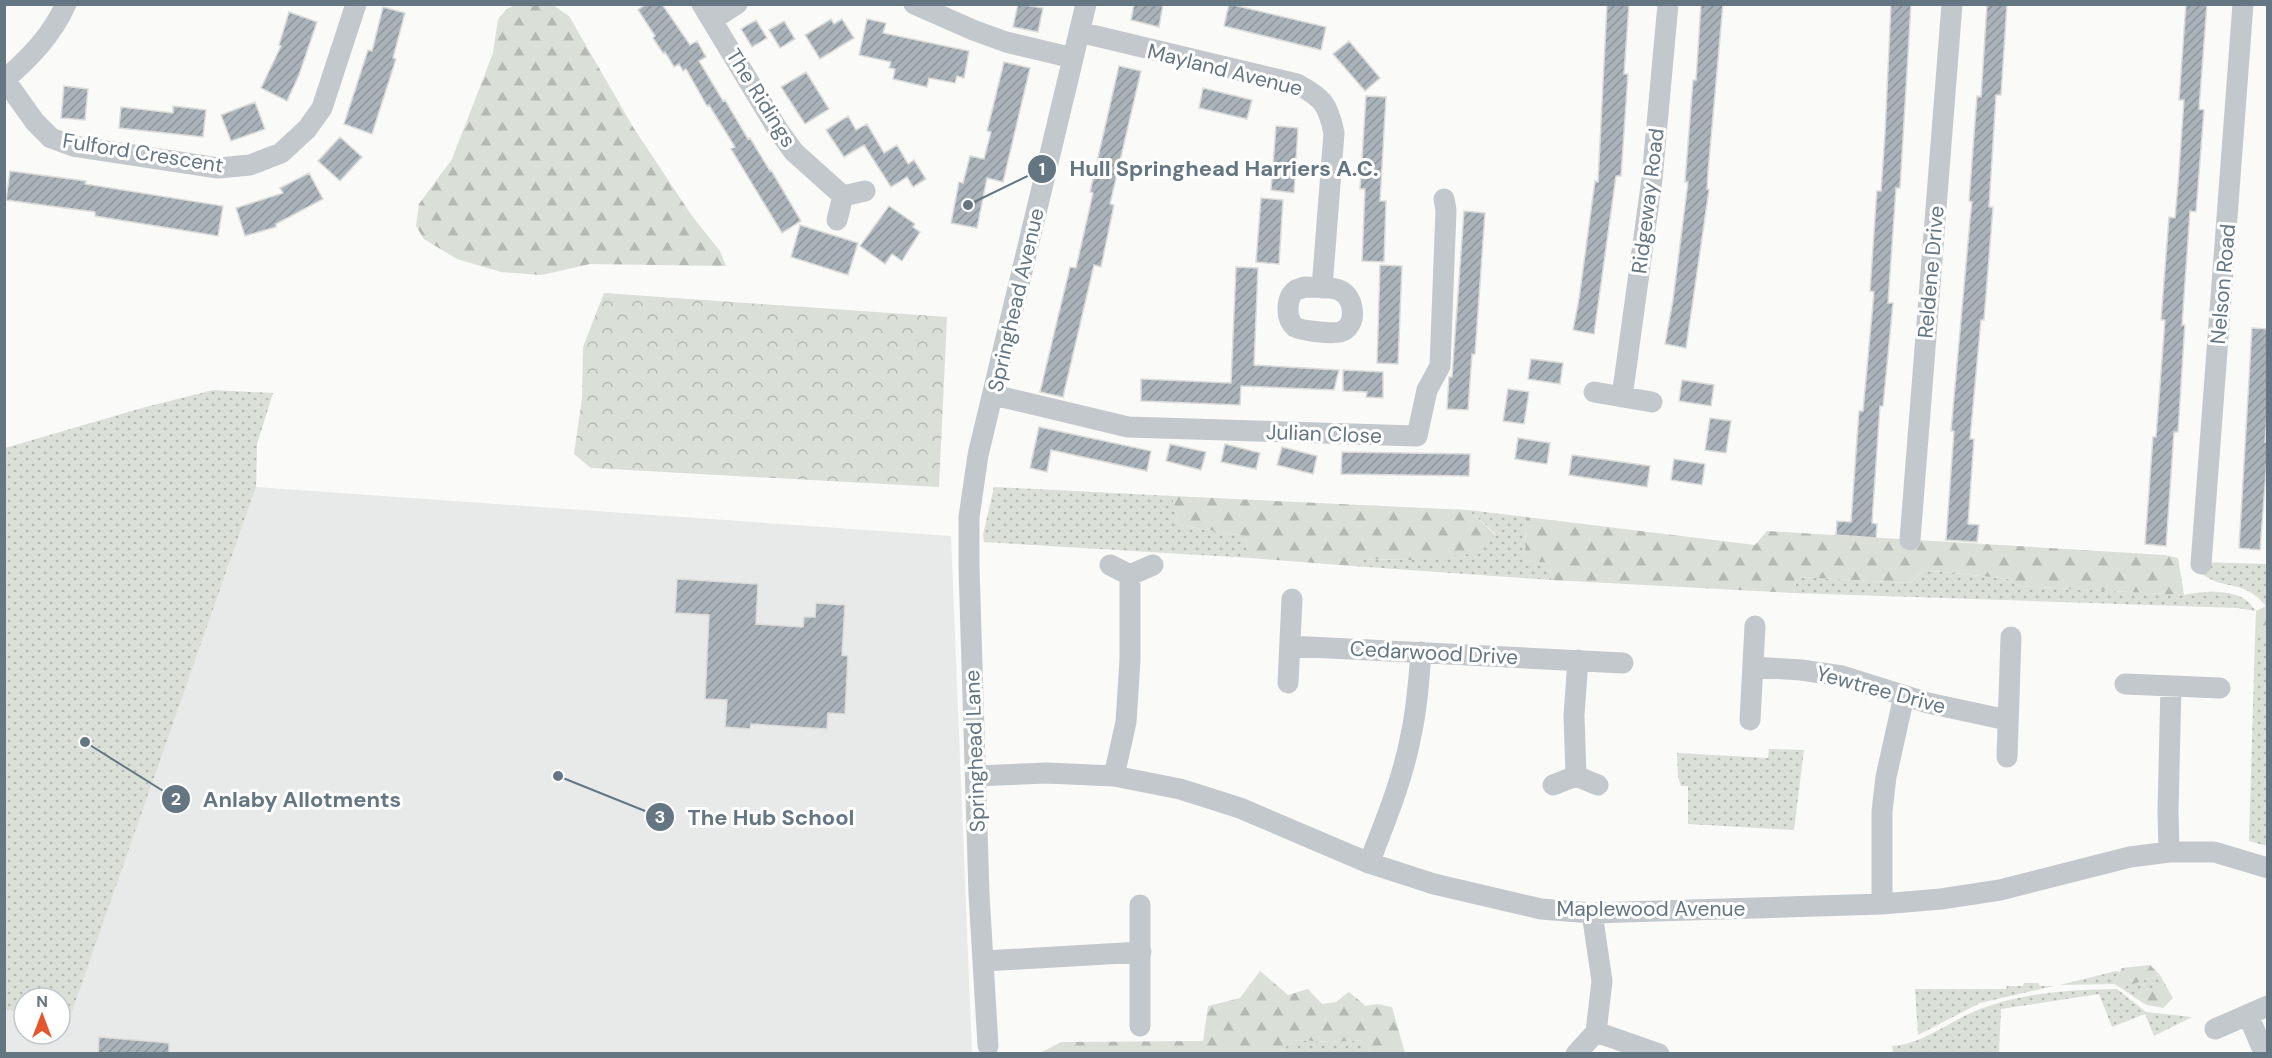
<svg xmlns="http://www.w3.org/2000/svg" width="2272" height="1058" font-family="'DM Sans',sans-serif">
<defs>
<pattern id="grass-dots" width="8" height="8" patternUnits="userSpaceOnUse" patternTransform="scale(1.5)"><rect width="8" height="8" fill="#dadfd7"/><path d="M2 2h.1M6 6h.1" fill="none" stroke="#b4b9b4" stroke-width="1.8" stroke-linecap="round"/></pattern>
<pattern id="forest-firs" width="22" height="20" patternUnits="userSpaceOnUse" patternTransform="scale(1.5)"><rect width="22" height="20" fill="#dadfd7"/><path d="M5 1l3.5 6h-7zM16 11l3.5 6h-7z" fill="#b4b9b4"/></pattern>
<pattern id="park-crowns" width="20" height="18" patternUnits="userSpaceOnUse" patternTransform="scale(1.5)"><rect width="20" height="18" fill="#dadfd7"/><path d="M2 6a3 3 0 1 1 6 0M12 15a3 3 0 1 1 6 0" fill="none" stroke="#b4b9b4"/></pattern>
<pattern id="building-hatch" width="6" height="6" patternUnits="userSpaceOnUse" patternTransform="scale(1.5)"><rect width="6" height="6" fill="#aab3b9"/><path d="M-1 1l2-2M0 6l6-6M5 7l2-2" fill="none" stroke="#8e969c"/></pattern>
</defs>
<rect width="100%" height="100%" fill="#fafaf8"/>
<path fill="#e8e9e9" d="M256,487L951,536L972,1053L5,1054L4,1010L24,1012V1034H60V1016H70Z"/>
<path fill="url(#grass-dots)" d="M213,390L273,393L257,444L256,487L70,1017L60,1016V998H24V1012L5,1010V448L142,408Z
M994,487L1172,496L1179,525L1244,536L1250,558L984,542L983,535Z
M1468,510L1526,517L1525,561L1550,563L1551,580L1353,566L1357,559L1412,560L1496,534Z
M2198,562L2267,564L2266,606C2244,579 2226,591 2202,574Z
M1923,570L2010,579L2019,586L2184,595C2202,591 2229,589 2246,600C2250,603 2253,608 2256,611L2238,608L1794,593L1797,577L1910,583Z
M2255,638H2267V846L2249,841Z
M1769,749L1804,750L1794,830L1688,824V786H1681L1678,777L1677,753L1768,758Z
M2116,971L2120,972L2114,984L2060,985Z
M2160,975L2165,984L2140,992L2137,999L2121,988Z
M2024,983H2038L2040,986H2054L1980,1003L1918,1035L1915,989H2006L2007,986H2023Z
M2117,989L2146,1012L2192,1017L2154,1036L2145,1014L2112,1027L2099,994L2001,1009L1999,1053H1893L1892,1046C1924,1044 1951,1020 1980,1009C2025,992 2069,990 2117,989Z
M1296,1040L1331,1042L1361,1040L1373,1053L1275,1054Z"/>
<path fill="url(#forest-firs)" d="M517,4L553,5L569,16L633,127L692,216L720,251L726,266L590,264L542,275L501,272L457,259L424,239L416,226L419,204L452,159L466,123L493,53L498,19L507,9Z
M1172,496L1468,510L1496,535L1471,554L1412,560L1358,559L1353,566L1250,558L1244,536L1179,525Z
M1526,517L1755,545L1767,531L2165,555L2178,558L2184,595L2018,586L2010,579L1923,570L1910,583L1797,577L1794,593L1551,580L1550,563L1525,561Z
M2267,602V638H2255L2256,611L2266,606Z
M2150,965L2160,975L2121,988L2114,984L2122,968Z
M1260,971L1288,995L1308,989L1322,1004L1336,1002L1349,992L1366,1006L1377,1004L1392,1007L1405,1053H1373L1361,1040L1331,1042L1296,1040L1275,1054L1040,1053L1061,1042L1203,1041L1208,1006L1240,998Z
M2165,984L2173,998L2163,1008L2147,1005L2137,999L2140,992Z"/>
<path fill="url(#park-crowns)" d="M604,293L947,317L939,487L591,468L574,454L582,398L583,347Z"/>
<path fill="url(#building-hatch)" stroke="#dcdcda" stroke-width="1.5" d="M646,4H662L690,45L697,41L706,57L699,61L723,101L725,100L748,139L750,138L770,171L771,170L801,221L782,233L731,149L735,147L709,105L707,106L686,69L683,71L679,64L674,67L665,52L663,53L653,38L655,36L638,10Z
M1018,4L1043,8L1038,32L1013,27Z
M1134,4H1163L1159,27L1131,20Z
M1229,4L1326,27L1321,50L1224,26Z
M1607,4H1629L1624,74H1628L1621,176H1616L1594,334L1573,330L1579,299L1595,181L1598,182Z
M1701,4H1723L1708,172L1707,189L1709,190L1686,348L1665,344L1673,300L1688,182H1685L1693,80H1696Z
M1891,4H1911L1900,188H1896L1888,303H1893L1883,406H1880L1873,507L1872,523L1877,524L1876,538L1836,535L1837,521L1851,522L1859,411H1863L1874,292L1870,291L1876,203L1877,191H1881L1885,134Z
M1987,4H2007L2001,95H1996L1989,207H1993L1984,320H1981L1970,439H1974L1968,524L1979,525L1977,542L1946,540L1954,431H1951L1970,220L1972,202L1969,201L1977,96L1981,97Z
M2186,4H2207L2199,109L2204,110L2196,212L2190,211L2182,325H2185L2184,338L2178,432H2174L2166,546L2145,544L2153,437H2156L2165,320H2161L2169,217L2175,218L2178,184L2184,100H2179Z
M383,7L405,13L393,58L396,59L372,134L344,124L368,50L372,51Z
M289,12L317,22L299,75L287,101L261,88L281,46L279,45Z
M831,19L834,24L842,19L854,38L820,59L805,35Z
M867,19L886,23L883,33L969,51L964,78L957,76L955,83L929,78L927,87L893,79L895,69L889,68L891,62L859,55Z
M756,20L767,38L752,47L741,29Z
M784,21L795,39L780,48L769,30Z
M1349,41L1380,78L1365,91L1333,54Z
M1004,62L1030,68L1003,182L987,178L977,228L951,223L959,182L963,183L970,156L984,159L991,132L987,131Z
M1119,66L1141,71L1110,204L1114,205L1101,267L1094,265L1063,397L1040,392L1070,267L1076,268L1093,193L1090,192Z
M806,72L829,109L805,124L781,87Z
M64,86L88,89L85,120L61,118Z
M1203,88L1252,100L1247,119L1199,108Z
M1366,96L1386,97L1380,201H1386L1384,262L1362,261L1365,189H1360Z
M255,102L265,129L231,141L221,115Z
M173,106L206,110L203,137L119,128L121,107L173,113Z
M848,116L856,130L867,124L884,153L897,145L908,164L914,160L926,179L913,187L907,177L891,187L864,145L844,157L826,130Z
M1276,126L1298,128L1294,193L1271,190Z
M340,137L362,157L340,181L318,161Z
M10,171L86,181L85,184L223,206L218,236L95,216V212L6,200Z
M309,173L323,199L276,224V227L245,236L236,208L283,193L280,188Z
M1261,198L1283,200L1279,264L1256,262Z
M889,206L915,224L913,227L920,232L902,261L892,254L885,264L860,246Z
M1464,211L1485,213L1475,354H1472L1468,410L1447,409L1449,377H1452Z
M800,225L858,243L848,275L791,257Z
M1380,265L1402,266L1398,364L1377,363Z
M1236,267L1258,268L1254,365L1339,370L1334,390L1241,386L1240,405L1141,401V379L1231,383Z
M2252,328L2268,329V403L2265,442H2268V446L2260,550L2239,548Z
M1531,359L1563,363L1560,384L1528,379Z
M1343,370L1383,372V398L1366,397L1367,392L1343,391Z
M1682,380L1714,385L1711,406L1679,401Z
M1508,389L1529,392L1524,424L1503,421Z
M1710,418L1731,421L1726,453L1705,450Z
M1039,427L1151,451L1147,471L1051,450L1047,472L1030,468Z
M1518,438L1550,443L1547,464L1515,459Z
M1170,444L1206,452L1201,470L1166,461Z
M1225,444L1260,453L1256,469L1221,462Z
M1282,447L1317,456L1313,474L1277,465Z
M1342,452L1470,454L1469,476L1341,474Z
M1572,455L1650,466L1647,487L1569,475Z
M1674,459L1705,464L1702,485L1671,480Z
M677,579L758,584L756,624L803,627L804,617H815L816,603L845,605L842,655L848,656L845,714L828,713L827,729L751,724L750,729L725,727L727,700L705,699L709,615L675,613Z
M99,1037L169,1043V1053H98Z"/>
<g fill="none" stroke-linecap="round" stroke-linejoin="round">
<path stroke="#c3c8cc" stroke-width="21" d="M702,4L778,130L794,152L843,196
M914,4L973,30L1006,42L1073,58
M712,20L737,4
M1079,32L1297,84C1323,98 1328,104 1334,133L1322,288
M4,80C30,58 52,35 66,4
M5,80L35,122L51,138L73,146L218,168L250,165L281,153L307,129L322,108L356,4
M837,220L843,196L865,191
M1305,287C1316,288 1332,286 1341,291C1355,298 1358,327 1340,332C1333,334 1302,331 1295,327C1285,319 1286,297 1296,290C1299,289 1302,288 1305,287Z
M1594,392L1652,402
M994,395L1128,427L1417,436L1427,390L1440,366L1446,210L1444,199
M1622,397L1652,179L1668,4
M1910,540L1952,4
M2201,564L2243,4
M1110,565L1130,575L1153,565
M1290,646L1623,663
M1754,667L1801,670L1842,676L1928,703L2007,720
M1288,683L1292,599
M2125,684L2220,688
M1750,720L1755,626
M2007,757L2011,637
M976,776L1047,773L1114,776L1180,789L1240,808L1369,863L1434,884L1541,909L1592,913L1882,904L1941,899L2000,890L2130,857L2169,852H2214L2268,868
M1114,776L1126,722L1130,660V575
M1576,776L1574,715L1578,660
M1553,785L1576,776L1598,785
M2169,852L2168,811L2171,686
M1369,863C1385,822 1403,779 1411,735C1417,708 1419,680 1421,652
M1882,904V811L1886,777L1904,696
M1140,905V1026
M984,961L1141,952
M2248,1015L2263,1050
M2215,1029L2268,1006
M1596,1032L1659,1054
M988,1046L979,894L969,567V517L978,455L1086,4
M1576,1054L1596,1032L1602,981L1592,913"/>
</g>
<g text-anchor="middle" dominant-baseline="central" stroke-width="6" stroke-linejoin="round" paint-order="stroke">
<g font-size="21" fill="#657683" stroke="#fff">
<text transform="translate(1225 70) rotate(14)">Mayland Avenue</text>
<text transform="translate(761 98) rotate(58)">The Ridings</text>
<text transform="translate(143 153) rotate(9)">Fulford Crescent</text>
<text transform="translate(1648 201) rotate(-83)">Ridgeway Road</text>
<text transform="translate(1931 272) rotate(-85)">Reldene Drive</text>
<text transform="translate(2223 284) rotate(-85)">Nelson Road</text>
<text transform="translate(1016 300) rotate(-77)">Springhead Avenue</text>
<text transform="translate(1324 434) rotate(2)">Julian Close</text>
<text transform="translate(1434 653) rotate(3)">Cedarwood Drive</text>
<text transform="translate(1881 690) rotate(15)">Yewtree Drive</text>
<text transform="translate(975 751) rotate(-92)">Springhead Lane</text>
<text x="1651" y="909">Maplewood Avenue</text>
</g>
</g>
<path fill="none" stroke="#657683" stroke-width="2" d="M968 205L1042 169M85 742L176 799M558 776L660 817"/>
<g fill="#657683" stroke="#fff" stroke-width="2">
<circle cx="968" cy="205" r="6"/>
<circle cx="85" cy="742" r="6"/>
<circle cx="558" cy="776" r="6"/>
<circle cx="1042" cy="169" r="15"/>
<circle cx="176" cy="799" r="15"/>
<circle cx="660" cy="817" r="15"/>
</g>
<g font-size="18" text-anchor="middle" font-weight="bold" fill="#fff">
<text x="1042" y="175">1</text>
<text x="176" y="805">2</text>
<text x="660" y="823">3</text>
</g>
<g font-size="22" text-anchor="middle" font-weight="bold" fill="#657683" stroke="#fff" stroke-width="6" stroke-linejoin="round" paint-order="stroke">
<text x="1224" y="176">Hull Springhead Harriers A.C.</text>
<text x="302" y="807">Anlaby Allotments</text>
<text x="771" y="825">The Hub School</text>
</g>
<rect width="2272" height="1058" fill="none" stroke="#657683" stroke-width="12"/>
<g transform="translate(42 1016)"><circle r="28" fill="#ffffff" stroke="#c1c8cd" stroke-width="1.5"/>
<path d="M0-4.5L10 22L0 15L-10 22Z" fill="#e4572e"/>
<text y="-9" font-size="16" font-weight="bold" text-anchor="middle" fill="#657683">N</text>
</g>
</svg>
